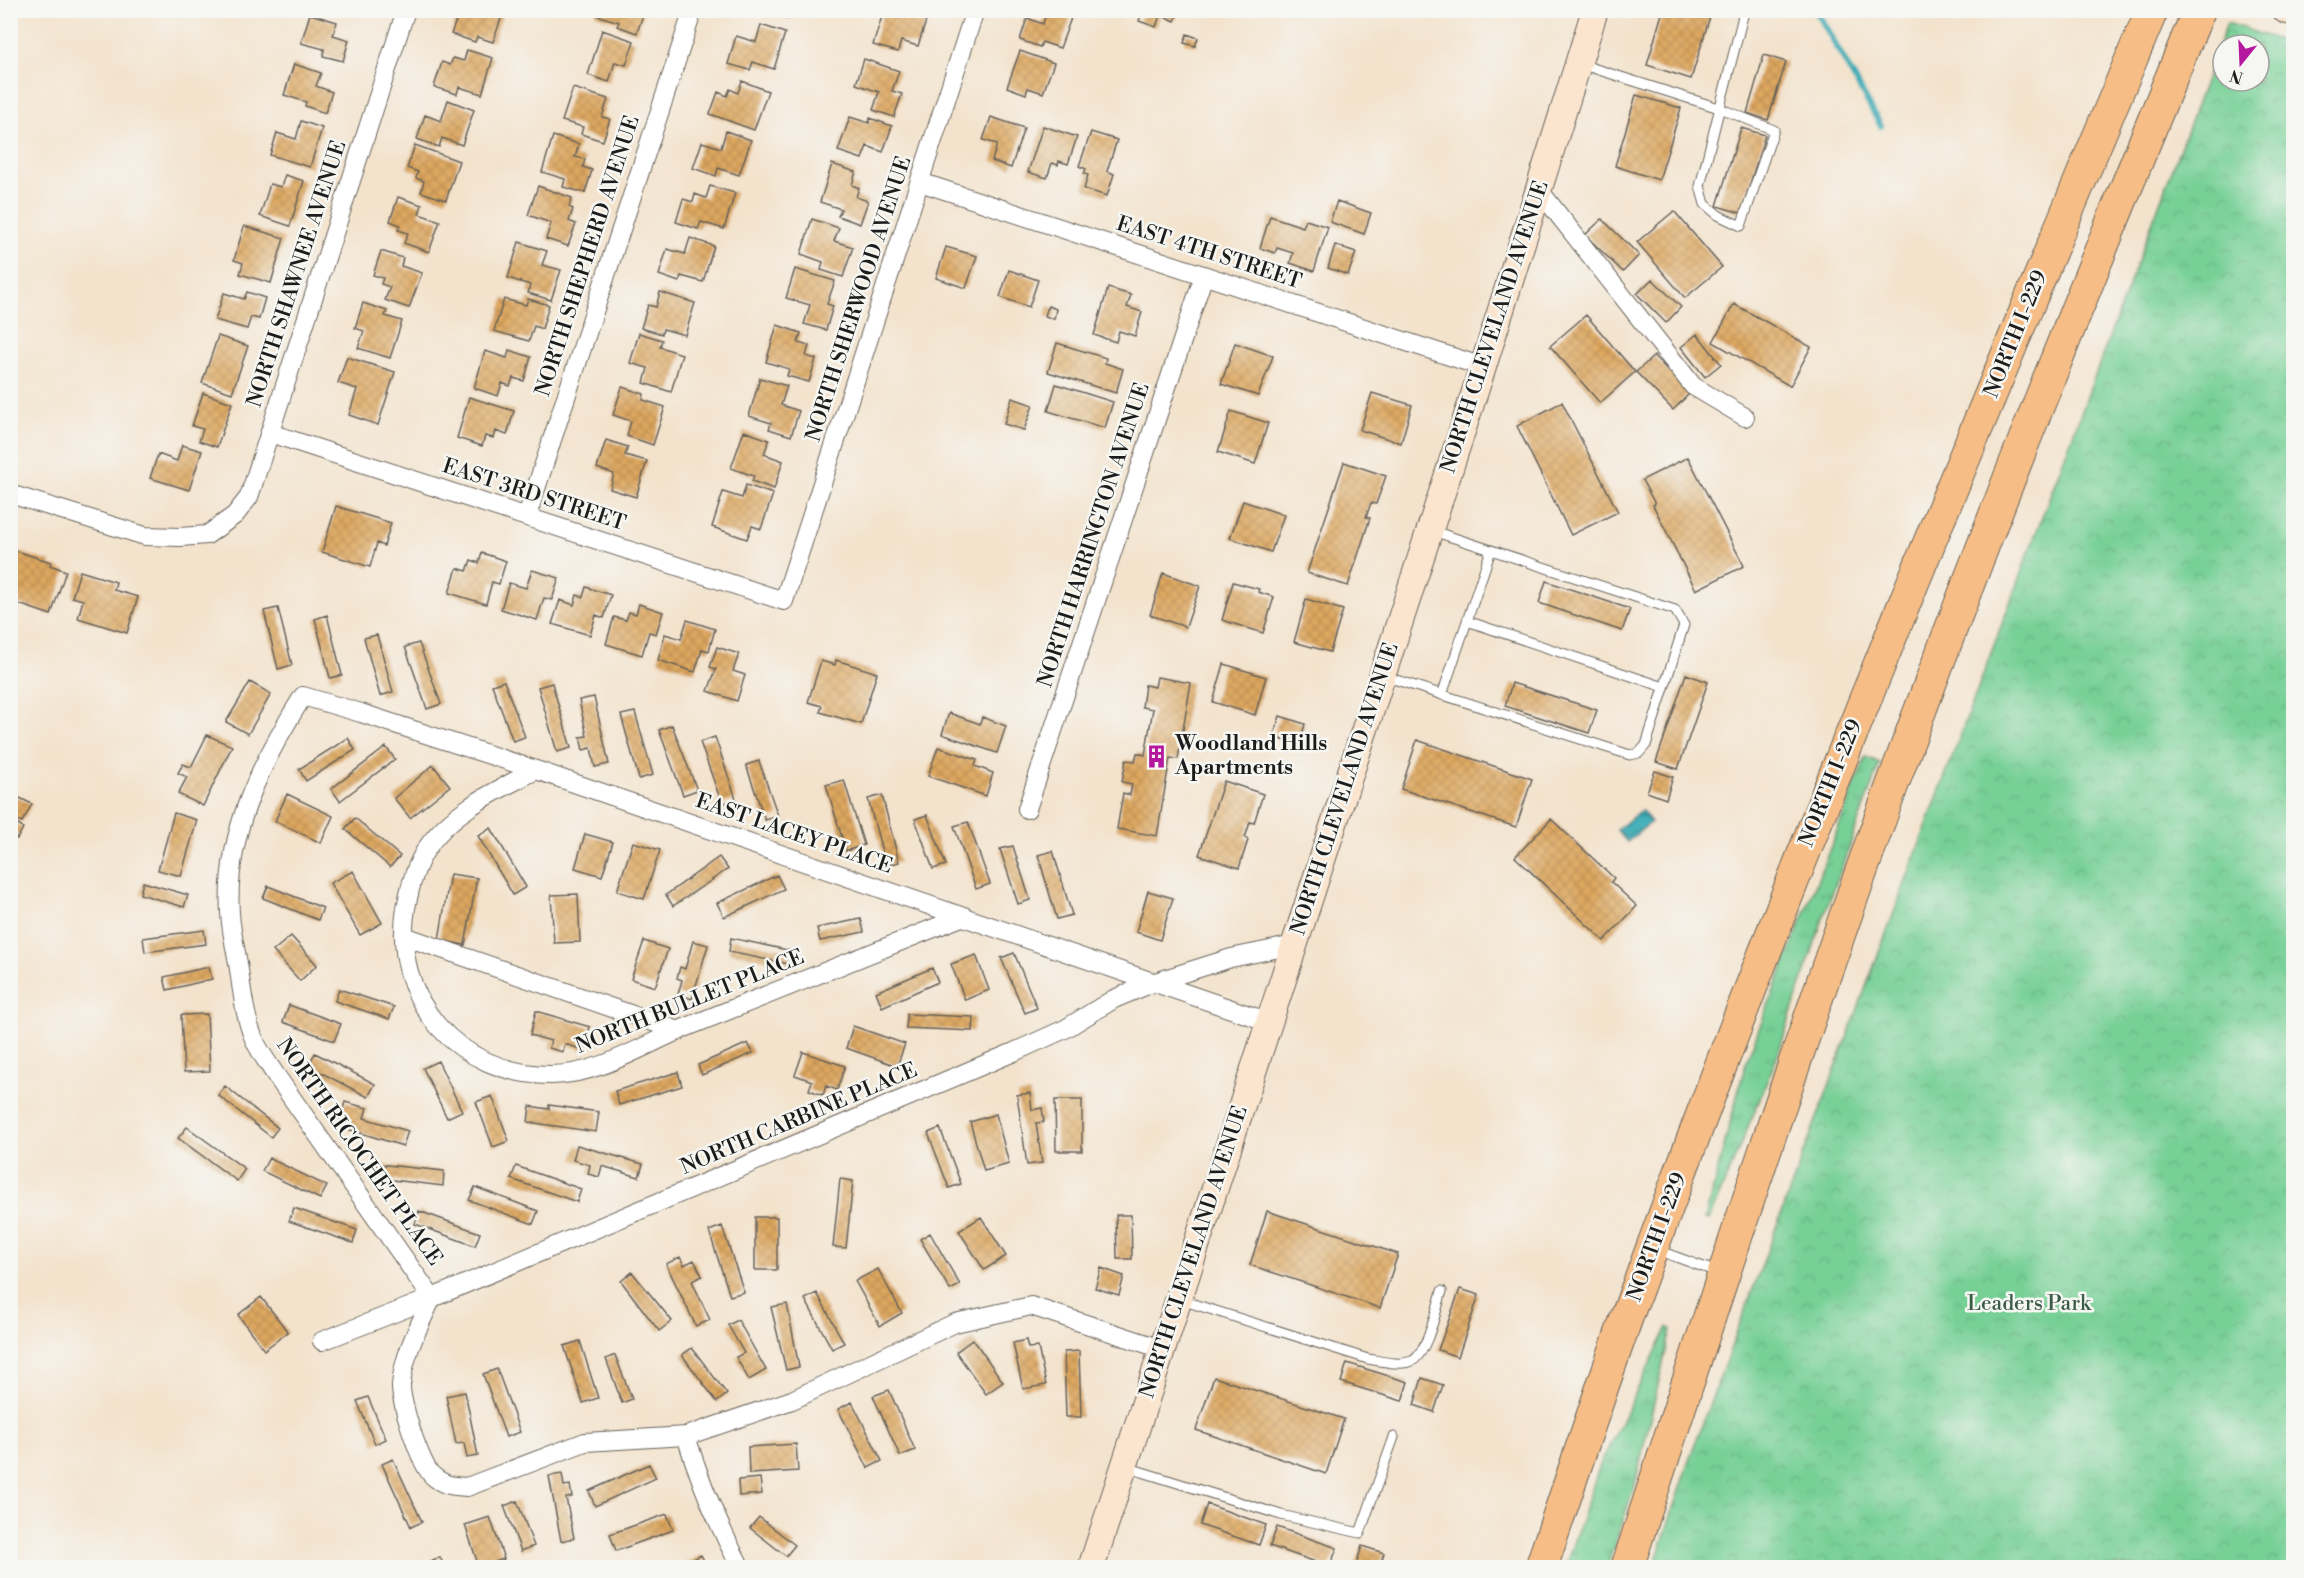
<svg xmlns="http://www.w3.org/2000/svg" width="2304" height="1578" font-family="'Libre Bodoni',serif">
<defs>
<pattern id="grass-tufts" width="24" height="20" patternUnits="userSpaceOnUse" patternTransform="scale(1.5)"><rect width="24" height="20" fill="#77d096"/><path d="M3 7l-1-3M5 7V3M7 7l1-3M15 17l-1-3M17 17v-4M19 17l1-3" fill="none" stroke="#66b281"/></pattern>
<pattern id="park-crowns" width="20" height="18" patternUnits="userSpaceOnUse" patternTransform="scale(1.5)"><rect width="20" height="18" fill="#77d096"/><path d="M2 6a3 3 0 1 1 6 0M12 15a3 3 0 1 1 6 0" fill="none" stroke="#66b281"/></pattern>
<pattern id="water-waves" width="16" height="10" patternUnits="userSpaceOnUse" patternTransform="scale(1.5)"><rect width="16" height="10" fill="#3babb6"/><path d="M0 5q4-4 8 0t8 0" fill="none" stroke="#318a93"/></pattern>
<pattern id="building-cross-hatch" width="8" height="8" patternUnits="userSpaceOnUse" patternTransform="scale(1.5)"><rect width="8" height="8" fill="#dda75f"/><path d="M0 0l8 8M0 8l8-8" fill="none" stroke="#bd8f52"/></pattern>
</defs>
<rect width="100%" height="100%" fill="#f6f6f2"/>
<filter id="ink" filterUnits="userSpaceOnUse"><feTurbulence type="fractalNoise" baseFrequency=".0167" numOctaves="2"/><feDisplacementMap in="SourceGraphic" scale="12" xChannelSelector="R" yChannelSelector="G"/><feConvolveMatrix kernelMatrix="1 2 1 2 8 2 1 2 1" color-interpolation-filters="sRGB"/></filter>
<filter id="wash" filterUnits="userSpaceOnUse"><feTurbulence type="fractalNoise" baseFrequency=".008" numOctaves="4" result="noise"/><feDisplacementMap in="SourceGraphic" scale="24" xChannelSelector="R" yChannelSelector="G"/><feGaussianBlur stdDeviation="1.35" result="paint"/><feColorMatrix in="noise" values="0 0 0 0 0 0 0 0 0 0 0 0 0 0 0 0 0 1.4 0 .05"/><feComposite in="paint" operator="in"/></filter>
<g filter="url(#wash)">
<rect width="100%" height="100%" fill="#f3e3cd"/>
<path fill="url(#grass-tufts)" stroke="#4a7659" stroke-width="1.5" d="M1866,757L1880,763L1822,921L1776,1060L1709,1220L1705,1219L1746,1062Z
M1668,1327L1671,1329L1634,1488L1607,1567H1565L1600,1465Z"/>
<path fill="url(#park-crowns)" stroke="#4a7659" stroke-width="1.5" fill-rule="evenodd" d="M2227,23L2294,45L2293,1567H1654L1690,1457ZM2223,45H2259V81H2223Z"/>
<path fill="url(#water-waves)" stroke="#2c6469" stroke-width="1.5" d="M1641,810L1651,822L1627,842L1617,830Z"/>
<g fill="none" stroke-linecap="round" stroke-linejoin="round">
<path stroke="#3babb6" stroke-width="6" d="M1816,10L1881,126"/>
</g>
<g id="blocks">
<path fill="url(#building-cross-hatch)" d="M460,10L467,13L468,10H504L493,42L477,37L475,42L451,34Z
M597,10H640L644,12L637,33L617,26L619,22L596,15Z
M763,10H790L788,19Z
M884,10L904,16L905,12L927,18L918,46L901,41L898,52L873,45Z
M1047,10L1071,18L1060,48L1042,42L1040,47L1020,40L1027,18L1043,24Z
M1143,10H1171L1178,14L1175,21L1160,15L1156,27L1139,21Z
M1663,10H1712L1691,79L1647,65Z
M310,14L337,22L333,35L349,40L343,61L323,56L324,49L301,43Z
M761,25L785,33L774,69L753,62L750,70L728,64L736,36L756,42Z
M602,30L634,41L626,65L615,62L609,82L588,75Z
M1187,34L1198,38L1195,46L1184,43Z
M467,50L493,58L482,94L459,87L457,94L434,87L442,62L450,65L453,58L464,61Z
M1020,51L1054,63L1043,93L1028,88L1026,94L1007,87Z
M1764,55L1786,62L1768,120L1747,113Z
M864,59L899,71L892,91L902,94L894,117L873,110L879,92L856,84Z
M294,64L321,73L316,86L332,92L325,113L305,106L306,102L284,95Z
M742,81L768,91L754,130L710,114L718,92L727,96L730,89L738,93Z
M573,88L608,99L602,117L610,119L603,141L581,134L583,127L562,121Z
M1636,95L1681,108L1659,180L1615,166Z
M448,100L474,110L462,145L442,138L439,147L417,139L425,115L441,121Z
M850,117L869,123L870,118L892,126L883,152L867,146L862,159L838,151Z
M991,117L1024,128L1011,168L992,161L997,144L983,140Z
M301,121L322,128L310,167L270,155L277,133L296,139Z
M1043,126L1077,137L1068,164L1059,161L1058,165L1052,163L1047,178L1028,172Z
M1741,128L1765,135L1741,213L1717,206Z
M726,131L751,140L739,175L718,168L716,176L693,168L702,142L721,148Z
M1091,132L1117,140L1107,171L1114,174L1107,196L1084,189L1088,175L1084,174L1086,169L1079,166Z
M553,136L579,144L575,157L585,159L583,167L592,170L585,193L563,187L565,179L542,172Z
M415,145L459,161L446,200L421,192L424,181L416,178L418,172L407,168Z
M832,164L856,172L852,185L859,188L856,197L868,201L860,224L838,216L841,209L820,202Z
M285,175L304,181L290,226L260,216L270,184L281,187Z
M538,186L572,198L569,207L573,209L569,221L576,224L568,246L546,239L551,223L528,215Z
M710,186L735,193L724,229L701,222L698,229L676,222L683,199L693,202L695,194L706,198Z
M398,197L422,205L419,214L440,221L429,252L404,243L408,233L398,230L400,225L390,221Z
M1337,201L1371,213L1364,234L1330,222Z
M1674,211L1722,267L1685,298L1637,242Z
M1270,216L1303,227L1306,220L1328,227L1314,271L1290,263L1293,253L1277,248L1275,253L1260,248Z
M812,219L839,228L834,241L853,247L843,277L821,270L823,262L801,254Z
M1602,219L1639,255L1623,272L1585,235Z
M244,226L284,238L271,283L240,274L243,263L234,260Z
M690,238L714,246L703,282L681,276L679,282L659,275L667,249L685,254Z
M519,242L547,251L542,265L561,270L551,300L528,293L530,285L508,278Z
M1335,245L1356,252L1348,275L1328,268Z
M946,247L977,256L966,288L936,278Z
M381,251L403,258L401,266L422,273L409,308L385,300L390,287L381,284L383,278L373,275Z
M795,269L835,281L827,304L833,306L826,330L804,324L810,305L786,298Z
M1009,270L1038,280L1029,307L1000,297Z
M1652,279L1681,307L1666,323L1637,294Z
M1108,288L1131,295L1127,307L1142,312L1135,336L1119,331L1116,342L1094,335Z
M247,292L265,298L259,319L251,317L247,329L215,320L224,293L244,299Z
M660,292L695,303L685,335L663,329L662,334L641,328L648,305L656,307Z
M504,299L526,305L528,299L549,305L542,329L534,326L529,341L494,331Z
M363,303L387,311L385,316L402,321L390,358L358,348L364,331L355,328Z
M1734,304L1811,347L1790,386L1713,342Z
M1048,306L1056,309L1054,319L1045,316Z
M1586,315L1635,372L1600,403L1550,346Z
M777,325L801,333L798,343L809,346L806,356L816,359L809,382L787,376L789,369L766,362Z
M639,333L662,340L660,347L682,354L671,392L644,383L648,368L630,363Z
M1697,334L1721,364L1705,377L1681,347Z
M218,336L248,346L232,393L202,383Z
M1057,343L1106,358L1105,363L1123,369L1116,393L1048,372Z
M1235,343L1273,356L1258,396L1221,384Z
M509,350L531,357L524,381L513,378L510,386L502,383L498,396L474,388L485,351L507,358Z
M1654,356L1690,393L1673,410L1636,372Z
M347,357L395,372L378,425L349,415L357,389L338,383Z
M760,378L787,386L781,405L799,411L791,436L769,429L771,423L749,416Z
M1056,384L1113,402L1105,428L1048,411Z
M622,387L644,394L643,400L665,407L653,445L627,436L631,421L613,415Z
M203,393L232,403L217,447L199,441L203,429L192,426Z
M1372,393L1412,405L1401,443L1360,430Z
M469,397L514,411L507,435L496,431L494,438L485,436L482,446L457,438Z
M1012,398L1033,405L1024,430L1004,424Z
M1562,402L1618,512L1571,535L1517,426Z
M1231,411L1268,423L1255,464L1218,452Z
M744,431L769,440L764,454L783,461L774,489L752,481L754,476L731,468Z
M606,440L628,447L625,455L647,461L636,497L610,489L614,474L597,468Z
M182,445L202,451L189,490L150,478L158,454L177,461Z
M1688,457L1744,566L1696,590L1653,505L1655,504L1642,480Z
M1344,462L1386,476L1376,504L1371,503L1366,517L1370,518L1348,586L1307,573Z
M746,485L773,494L761,529L752,526L747,539L712,527L723,492L742,498Z
M1243,501L1284,515L1271,552L1230,538Z
M336,506L391,523L384,546L377,543L370,567L322,552Z
M10,549L51,562L50,565L66,571L51,615L10,601Z
M482,553L506,561L499,584L492,582L486,604L449,593L457,568L467,571L471,560L479,563Z
M532,570L559,578L552,600L544,598L537,620L501,609L509,583L526,588Z
M80,571L116,582L114,590L138,597L127,633L78,618L83,600L72,597Z
M1163,573L1200,586L1186,627L1150,615Z
M1546,581L1630,609L1622,631L1539,603Z
M1233,582L1259,589L1258,592L1274,597L1263,633L1222,620Z
M586,587L611,595L604,618L596,615L590,635L552,624L560,600L574,605L577,595L583,597Z
M1306,599L1343,610L1330,652L1294,642Z
M639,604L663,612L656,634L649,632L642,655L606,644L614,617L626,620L629,612L636,614Z
M278,608L292,665L278,669L264,611Z
M327,615L342,675L330,678L315,619Z
M687,620L715,629L709,651L702,649L695,672L658,660L665,634L681,639Z
M377,635L393,692L380,696L364,638Z
M419,643L441,704L427,709L405,647Z
M717,647L739,654L733,671L745,675L737,701L708,691L716,669L710,667Z
M836,660L877,673L861,724L820,712L822,706L808,702L821,661L835,665Z
M1224,664L1266,677L1255,715L1213,702Z
M1686,674L1708,682L1678,769L1656,762Z
M1157,677L1191,683L1178,759L1170,758L1157,836L1117,829L1123,793L1130,795L1132,784L1122,782L1126,760L1135,761L1137,753L1145,755L1153,709L1142,707L1145,685L1155,687Z
M504,681L525,737L513,741L492,685Z
M250,682L271,694L248,734L226,722Z
M552,683L571,748L557,752L538,687Z
M1512,683L1597,710L1589,733L1505,706Z
M594,697L609,764L595,767L591,748L583,750L580,737L587,736L579,700Z
M635,712L653,775L639,779L621,715Z
M949,713L980,724L982,717L1006,726L997,753L942,734Z
M1280,716L1305,724L1299,745L1273,737Z
M672,725L697,790L683,795L659,730Z
M207,735L232,746L203,806L178,794L187,777L178,773L183,764L191,767Z
M715,737L736,799L722,804L700,742Z
M348,738L355,750L306,781L299,769Z
M1417,740L1532,779L1516,827L1401,789Z
M386,747L395,759L340,801L331,789Z
M938,747L977,760L975,766L993,773L986,796L928,776Z
M759,761L778,816L765,820L746,765Z
M433,765L450,786L410,818L394,798Z
M1655,771L1673,777L1666,799L1647,792Z
M844,780L864,845L846,851L826,785Z
M1224,781L1263,794L1254,823L1250,822L1245,838L1248,840L1239,868L1199,855Z
M10,793L32,804L22,822L17,820L15,823L23,828L17,839L10,836Z
M287,794L333,816L321,843L275,821Z
M882,795L899,862L886,866L868,799Z
M174,813L197,820L181,876L158,870Z
M927,815L946,865L933,869L915,819Z
M355,818L400,856L390,867L345,829Z
M1551,819L1614,878L1611,882L1637,906L1604,941L1515,857Z
M968,822L990,884L976,889L954,826Z
M491,828L526,887L513,895L478,836Z
M585,834L613,842L602,876L575,868Z
M633,842L660,850L644,899L617,891Z
M1013,846L1030,900L1018,904L1000,849Z
M1053,851L1072,915L1057,919L1038,855Z
M719,857L728,869L673,906L666,895Z
M353,871L382,923L360,935L330,883Z
M450,874L477,878L465,945L439,940Z
M777,875L784,889L724,917L717,903Z
M143,882L188,895L184,907L140,894Z
M268,886L323,908L318,920L263,898Z
M1148,891L1173,898L1160,940L1136,932Z
M578,894L580,942L554,943L551,895Z
M861,919L864,932L820,941L817,928Z
M204,930L206,944L145,952L143,938Z
M291,936L317,965L300,981L273,951Z
M731,938L792,951L789,964L729,952Z
M644,941L668,949L655,987L631,979Z
M693,941L708,945L692,999L678,994L682,980L677,978L680,967L685,969Z
M1014,953L1037,1008L1025,1013L1001,958Z
M976,955L989,990L965,1000L951,964Z
M209,967L212,979L167,990L164,977Z
M932,968L938,982L882,1007L876,992Z
M339,989L394,1007L389,1019L335,1001Z
M289,1005L341,1024L334,1041L283,1022Z
M536,1011L590,1027L583,1050L565,1044L563,1052L549,1048L551,1041L530,1035Z
M207,1014L210,1071L184,1072L181,1015Z
M907,1014L974,1017L973,1031L906,1028Z
M853,1026L905,1044L897,1066L846,1048Z
M748,1043L753,1053L702,1075L698,1065Z
M803,1052L845,1066L837,1090L826,1086L823,1095L809,1090L812,1081L795,1075Z
M315,1053L375,1084L368,1097L308,1066Z
M438,1061L462,1111L447,1118L423,1068Z
M678,1072L682,1086L619,1105L615,1091Z
M225,1086L278,1128L271,1137L218,1095Z
M1030,1093L1032,1110L1042,1108L1044,1122L1036,1123L1042,1163L1027,1165L1017,1095Z
M492,1096L509,1141L493,1147L476,1102Z
M1055,1100H1082V1151H1056Z
M345,1102L367,1108L364,1118L408,1131L403,1146L338,1126Z
M549,1105L599,1112L596,1132L528,1122L530,1106L549,1109Z
M996,1114L1009,1164L984,1171L970,1122Z
M187,1127L245,1169L237,1181L178,1138Z
M940,1128L961,1184L949,1188L928,1133Z
M577,1145L643,1164L639,1177L602,1166L599,1177L588,1174L590,1165L573,1160Z
M269,1158L327,1186L320,1199L262,1171Z
M377,1164L444,1171L443,1186L376,1178Z
M516,1166L581,1189L577,1202L511,1179Z
M840,1179L853,1181L846,1248L833,1247Z
M475,1187L538,1211L533,1224L469,1200Z
M294,1208L357,1230L353,1243L289,1221Z
M419,1211L480,1233L475,1246L415,1224Z
M1267,1211L1398,1254L1380,1308L1250,1265Z
M1116,1215H1131L1132,1259H1117Z
M755,1217H777V1270H755Z
M981,1217L1006,1256L984,1270L959,1231Z
M722,1226L744,1292L730,1296L709,1231Z
M930,1233L960,1285L950,1290L920,1239Z
M680,1257L684,1265L694,1260L702,1276L692,1281L710,1320L696,1326L666,1264Z
M1101,1268L1124,1276L1119,1295L1095,1288Z
M878,1269L902,1313L880,1326L855,1281Z
M632,1272L672,1321L659,1331L621,1281Z
M1460,1289L1479,1295L1458,1357L1438,1350Z
M817,1293L844,1343L832,1349L805,1299Z
M261,1297L288,1332L264,1350L238,1315Z
M787,1304L799,1367L786,1370L771,1307Z
M738,1320L766,1370L749,1380L736,1357L744,1353L728,1325Z
M973,1339L1003,1382L986,1394L956,1352Z
M1026,1340L1028,1348L1038,1347L1046,1385L1023,1389L1013,1343Z
M580,1341L598,1398L583,1403L564,1346Z
M692,1348L727,1394L717,1402L682,1355Z
M1079,1351L1081,1417H1066L1064,1352Z
M615,1355L632,1399L622,1403L606,1359Z
M1347,1363L1408,1382L1402,1401L1341,1382Z
M497,1369L520,1432L506,1437L483,1374Z
M1214,1377L1344,1419L1326,1474L1196,1430Z
M1422,1378L1443,1385L1434,1412L1414,1405Z
M889,1390L915,1450L900,1456L873,1396Z
M465,1392L478,1456L467,1458L464,1443L456,1444L446,1396Z
M368,1397L386,1439L375,1444L357,1401Z
M852,1402L882,1461L868,1468L838,1409Z
M796,1444L798,1471L749,1474L748,1447Z
M393,1459L422,1522L411,1527L382,1464Z
M649,1464L656,1478L595,1506L589,1491Z
M562,1474L564,1486L570,1485L572,1497L566,1498L574,1538L561,1541L549,1476Z
M760,1478L762,1494L739,1496L738,1480Z
M517,1501L534,1546L521,1551L504,1506Z
M1207,1504L1266,1525L1259,1545L1200,1525Z
M667,1514L673,1530L616,1551L610,1534Z
M490,1517L504,1559L479,1567L465,1525Z
M759,1517L795,1545L786,1556L750,1528Z
M1277,1527L1337,1548L1330,1567L1270,1546Z
M1362,1546L1384,1553L1379,1568H1355Z
M701,1555L708,1568H677Z
M440,1557L445,1568H431L428,1562Z"/>
</g>
</g>
<g filter="url(#ink)">
<use href="#blocks" fill-opacity="0" stroke="#67625a" stroke-width="1.5"/>
<g fill="none" stroke-linecap="round" stroke-linejoin="round">
<defs>
<path id="lane" d="M1580,64L1719,108L1774,130L1741,226L1718,215L1705,204L1700,186L1743,16L1739,10
M1467,621L1664,687
M1384,676L1630,755L1639,753L1646,745L1684,625L1675,610L1433,531
M1442,695L1491,550
M1657,1250L1720,1273
M1181,1300L1368,1359C1381,1361 1400,1366 1412,1361C1427,1354 1437,1307 1442,1291
M1126,1467L1281,1515L1360,1533L1394,1437"/>
<path id="street" d="M920,182L1483,367
M1539,190L1693,386L1745,417
M270,433L784,601L975,10
M10,494L145,536L180,537L207,535L235,515L249,497L406,10
M527,516L693,10
M536,770C498,790 451,811 427,848C415,866 410,887 406,908C391,1000 458,1075 551,1075C597,1075 640,1047 682,1029C776,991 870,953 964,916
M1027,809L1204,275
M404,936L679,1031
M322,1341L432,1298L1014,1052L1065,1029L1114,999L1155,982L1231,958L1294,945
M1162,1349L1031,1306L955,1323L792,1400L686,1436L585,1442L467,1487C453,1486 444,1486 433,1476C421,1467 400,1401 401,1385C404,1354 419,1326 432,1298L275,1074C268,1063 259,1051 254,1039C244,1015 242,989 238,963C235,947 231,930 230,913C225,833 261,763 303,696L361,713L536,770L1269,1022
M686,1436C700,1482 718,1525 741,1568"/>
<path id="secondary" d="M2285,10L2294,13
M1091,1568L1483,367L1595,10"/>
<path id="highway" d="M1541,1568C1573,1475 1603,1381 1637,1289C1795,858 1973,434 2152,10
M1627,1568C1713,1306 1798,1044 1892,786C1988,525 2093,267 2199,10"/>
</defs>
<use href="#lane" stroke="#67625a" stroke-width="11"/>
<use href="#street" stroke="#67625a" stroke-width="20"/>
<use href="#secondary" stroke="#67625a" stroke-width="28"/>
<use href="#highway" stroke="#67625a" stroke-width="34"/>
<use href="#lane" stroke="#fff" stroke-width="9"/>
<use href="#street" stroke="#fff" stroke-width="18"/>
<use href="#secondary" stroke="#fbe5cf" stroke-width="26"/>
<use href="#highway" stroke="#f6be86" stroke-width="32"/>
</g>
</g>
<defs>
<symbol id="building-bare" viewBox="-9 -9 18 18"><path d="M-4-6H4V6H1V3H-1V6H-4ZM-2.5-4.3h1.7v1.8h-1.7ZM.8-4.3h1.7v1.8H.8ZM-2.5-1h1.7V.8h-1.7ZM.8-1h1.7V.8H.8Z" fill="#b5179e" stroke="#f6f6f2" stroke-width="2.5" paint-order="stroke"/></symbol>
</defs>
<g fill-rule="evenodd">
<use href="#building-bare" x="1140" y="740" width="33" height="33"/>
</g>
<g text-anchor="middle" dominant-baseline="central" stroke-width="5" stroke-linejoin="round" paint-order="stroke">
<g font-size="21" fill="#1c1c1c" stroke="#f6f6f2">
<text transform="translate(1209 253) rotate(18)">EAST 4TH STREET</text>
<text transform="translate(588 256) rotate(-72)">NORTH SHEPHERD AVENUE</text>
<text transform="translate(297 274) rotate(-72)">NORTH SHAWNEE AVENUE</text>
<text transform="translate(859 299) rotate(-72)">NORTH SHERWOOD AVENUE</text>
<text transform="translate(1495 327) rotate(-72)">NORTH CLEVELAND AVENUE</text>
<text transform="translate(2016 334) rotate(-68)">NORTH I-229</text>
<text transform="translate(534 495) rotate(18)">EAST 3RD STREET</text>
<text transform="translate(1094 535) rotate(-72)">NORTH HARRINGTON AVENUE</text>
<text transform="translate(1831 783) rotate(-68)">NORTH I-229</text>
<text transform="translate(1345 789) rotate(-72)">NORTH CLEVELAND AVENUE</text>
<text transform="translate(794 834) rotate(19)">EAST LACEY PLACE</text>
<text transform="translate(690 1002) rotate(-22)">NORTH BULLET PLACE</text>
<text transform="translate(799 1119) rotate(-23)">NORTH CARBINE PLACE</text>
<text transform="translate(359 1152) rotate(55)">NORTH RICOCHET PLACE</text>
<text transform="translate(1657 1237) rotate(-70)">NORTH I-229</text>
<text transform="translate(1194 1252) rotate(-72)">NORTH CLEVELAND AVENUE</text>
</g>
<g font-size="21" font-weight="bold" fill="#1c1c1c" stroke="#f6f6f2" text-anchor="start">
<text x="1175" y="744">Woodland Hills<tspan x="1175" dy="24">Apartments</tspan></text>
</g>
<g font-size="21" fill="#3c5b47" stroke="#f6f6f2">
<text x="2029" y="1304">Leaders Park</text>
</g>
</g>
<rect width="2304" height="1578" fill="none" stroke="#f6f6f2" stroke-width="36"/>
<g transform="translate(2241 63) rotate(198)"><circle r="28" fill="#f6f6f2" stroke="#9f9f9c" stroke-width="1.5"/>
<path d="M0-4.5L10 22L0 15L-10 22Z" fill="#b5179e"/>
<text y="-9" font-size="16" font-weight="bold" text-anchor="middle" fill="#1c1c1c">N</text>
</g>
</svg>
